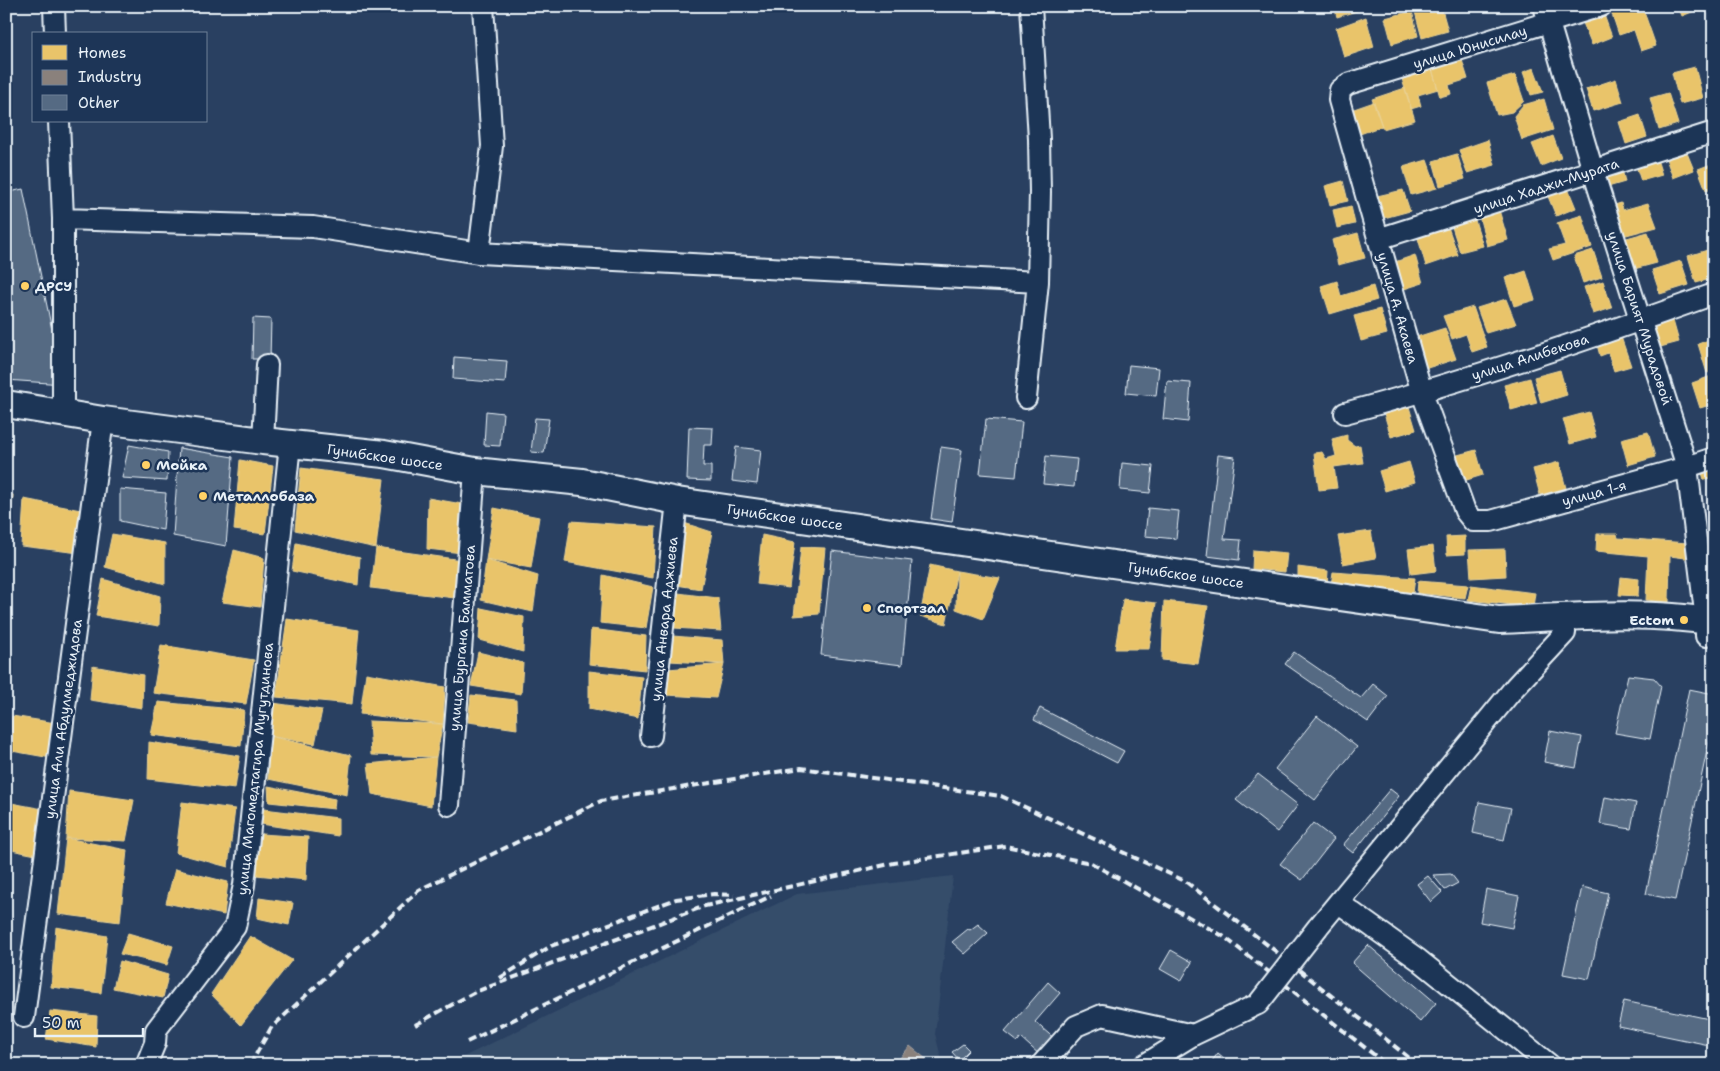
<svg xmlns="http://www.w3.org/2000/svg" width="1720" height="1071" font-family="'Shantell Sans',sans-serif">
<rect width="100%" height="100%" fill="#294061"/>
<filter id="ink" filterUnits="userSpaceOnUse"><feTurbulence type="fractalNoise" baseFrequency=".02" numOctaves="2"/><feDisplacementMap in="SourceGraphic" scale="10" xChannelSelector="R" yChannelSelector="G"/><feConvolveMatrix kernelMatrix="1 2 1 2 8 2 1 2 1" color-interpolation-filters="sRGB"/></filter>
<g filter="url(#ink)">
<path fill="#364d6b" d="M953,876L935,1034L942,1061L940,1065H447L797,894Z"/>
<path fill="#e9c46a" stroke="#e9d295" d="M1334,6H1362L1363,9L1337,17Z
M1437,6H1441L1448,31L1422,38L1415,12Z
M1625,6H1642L1656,46L1641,51L1634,30L1619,35L1611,11Z
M1678,6H1701L1702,8L1682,16Z
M1412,11L1418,36L1392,44L1385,18Z
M1604,15L1612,37L1592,45L1583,23Z
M1366,17L1374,47L1344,57L1336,28Z
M1462,60L1468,79L1449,85L1451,94L1440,97L1432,69Z
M1695,67L1703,98L1680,104L1672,73Z
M1534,68L1543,92L1531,95L1523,72Z
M1432,69L1438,89L1418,95L1421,106L1411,109L1402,79Z
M1515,75L1524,101L1512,112L1497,115L1487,83Z
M1616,79L1623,102L1593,111L1586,89Z
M1405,88L1415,120L1383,129L1372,99Z
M1668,93L1678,124L1659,130L1650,98Z
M1544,99L1553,130L1522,140L1514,116L1523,105Z
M1374,102L1382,126L1360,134L1351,110Z
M1640,115L1647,137L1626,144L1619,122Z
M1553,136L1561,158L1541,166L1532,144Z
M1488,140L1495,165L1467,173L1459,150Z
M1685,148L1694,170L1673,178L1665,156Z
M1457,154L1465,179L1440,186L1433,161Z
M1656,156L1662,175L1641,181L1635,163Z
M1427,160L1437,188L1411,195L1403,167Z
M1714,163V188L1706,190L1698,169Z
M1622,169L1625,182L1601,189L1597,176Z
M1343,181L1348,201L1330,205L1325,186Z
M1567,186L1576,208L1556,216L1547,194Z
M1403,190L1410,211L1384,218L1377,196Z
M1621,203L1623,210L1648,203L1657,227L1615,238L1605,208Z
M1351,206L1355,224L1337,228L1333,210Z
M1499,210L1508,240L1487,246L1479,216Z
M1582,215L1592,247L1553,260L1549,249L1565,245L1557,223Z
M1474,217L1483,246L1460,252L1451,224Z
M1448,227L1458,255L1426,266L1417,235Z
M1648,232L1657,263L1634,269L1629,250L1620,253L1616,241Z
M1358,233L1365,258L1338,265L1332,240Z
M1714,248V278L1696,283L1688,256Z
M1593,250L1602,277L1583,283L1574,256Z
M1415,255L1423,283L1401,290L1392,263Z
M1681,261L1689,285L1660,294L1652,270Z
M1526,271L1535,300L1514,306L1505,278Z
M1337,281L1341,296L1373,286L1377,300L1330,314L1321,286Z
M1603,281L1612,308L1593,314L1584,287Z
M1506,299L1516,324L1486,333L1477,308Z
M1714,305V328L1708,307Z
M1473,307L1487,347L1472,352L1466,334L1452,339L1443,316Z
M1380,309L1387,334L1361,341L1354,316Z
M1672,317L1679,342L1653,349L1646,324Z
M1445,328L1456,359L1421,370L1410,339Z
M1620,334L1631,366L1614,371L1608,353L1600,356L1596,341Z
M1714,338V371L1707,373L1698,344Z
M1560,370L1567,395L1541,403L1534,377Z
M1714,375V404L1700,408L1692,383Z
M1530,378L1537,403L1511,410L1504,385Z
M1407,400L1416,430L1391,437L1382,407Z
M1589,412L1596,437L1570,444L1563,419Z
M1648,432L1655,457L1628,465L1621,439Z
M1347,435V440L1355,446L1360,445L1363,463L1334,467L1337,488L1319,490L1314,453L1322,452L1326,459L1336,456L1332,439Z
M1476,450L1483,475L1457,483L1450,457Z
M240,460L273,466L265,534L234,530Z
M1409,462L1415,482L1385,491L1379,471Z
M1559,462L1566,488L1540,495L1533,469Z
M1714,462V478L1704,480L1700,465Z
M301,468L384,479L376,548L295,530Z
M6,493L13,495L11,516L6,515Z
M428,498L468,505L462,553L427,549Z
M24,499L86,511L79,553L21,546Z
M494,508L539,517L531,568L486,560Z
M6,516H11L9,542H6Z
M571,521L656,527L653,578L565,562Z
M681,522L712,532L701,589L670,584Z
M1371,531L1376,558L1343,564L1338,536Z
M112,534L165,543V584L105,567Z
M1597,534H1617L1618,538L1688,543L1693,559L1670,556L1669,602L1646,600L1648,556L1596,551Z
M762,535L795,542L789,588L757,584Z
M1465,536V554L1447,555L1446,537Z
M296,543L360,557L358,585L292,571Z
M1433,546L1436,571L1411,574L1408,549Z
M801,547L825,548L819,614L794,616Z
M376,548L462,560L455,598L371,588Z
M1505,549L1506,576L1471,578L1469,550Z
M234,550L264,558L260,607L222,602Z
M1253,550L1287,553L1285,572L1252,569Z
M486,560L538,576L533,612L481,600Z
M930,565L957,571L946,624L920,616Z
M1298,567L1328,571L1327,586L1298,583Z
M957,571L1000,578L983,619L956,609Z
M1333,572L1415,578L1413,593L1331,585Z
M603,575L653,587L646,628L600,623Z
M1621,577L1639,579L1638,596L1619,595Z
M103,579L160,596L159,626L96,616Z
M1418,581L1468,585L1465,598L1417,593Z
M1471,585L1535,593L1533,607L1468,600Z
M678,593L718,598L721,631L674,628Z
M1123,599L1156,603L1149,649H1115Z
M1164,601L1208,606L1198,664L1162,660Z
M481,608L524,617L523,652L479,640Z
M287,619L359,630L352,704L276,697Z
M591,629L646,636L645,670L589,664Z
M673,636L722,640L724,664L669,661Z
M161,645L254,660L246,704L153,693Z
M478,652L523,663L521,694L471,686Z
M724,664L716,698L666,695L668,669Z
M93,666L143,675L142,708L90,700Z
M589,671L642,677L638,719L589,709Z
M366,673L445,687L443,724L360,714Z
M471,695L516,700L517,729L468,722Z
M158,702L244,710L241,746L151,735Z
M273,703L322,710L315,744L269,736Z
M12,716L56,723L51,758L6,750Z
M369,721L443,724L436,757L371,755Z
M269,736L351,755L347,795L268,779Z
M149,742L240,756L235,789L148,779Z
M436,757L431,806L372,794L368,764Z
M268,786L335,799L334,809L269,802Z
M69,791L134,800L126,841L66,838Z
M6,802L43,809L36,855L6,849Z
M182,802L235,809L228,867L176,853Z
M264,809L338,818V836L261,824Z
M261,834L308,837L306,880L256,875Z
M66,838L127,850L120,922L58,914Z
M175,869L228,882L224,915L166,903Z
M259,898L293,903L289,925L257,918Z
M56,927L107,936L101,993L51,987Z
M128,933L173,946L167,965L120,954Z
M250,936L292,960L241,1025L211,994Z
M120,961L168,975L163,998L113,988Z
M50,1011L97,1016L96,1047L46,1039Z"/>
<path fill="#8a817c" stroke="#a6a3a1" d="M910,1046L926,1059L921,1065H894Z"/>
<path fill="#556a83" stroke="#e8f1f8" d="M23,189L63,384L6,380V193Z
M253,318L271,319L270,359H252Z
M454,357L507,361L505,383L453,379Z
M1129,365L1159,368L1156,396L1126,393Z
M1167,381L1191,383L1188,422L1163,419Z
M486,411L503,413L500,446L484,445Z
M535,418L549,419L544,453L531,452Z
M986,419L1022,422L1016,477L980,474Z
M689,427L713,428L712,445H704L703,466H711V481L687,480Z
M129,445L168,452L167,481L122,478Z
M736,447L761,450L757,484L732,481Z
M941,447L962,450L952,522L931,519Z
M179,448L233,457L226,546L173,536Z
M1218,455L1235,457L1224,539L1241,540L1239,560L1207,556Z
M1046,456L1077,459L1074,487L1043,484Z
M1122,463L1153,466L1150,493L1120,490Z
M120,489L166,493L163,530L120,521Z
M1148,508L1179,511L1176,539L1145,536Z
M832,551L912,561L902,665L821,655Z
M1294,652L1361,698L1373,684L1388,696L1368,722L1285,664Z
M1628,675L1654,678L1661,686L1650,739L1615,733Z
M1689,689L1714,694V718L1675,900L1646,894Z
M1040,708L1124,751L1117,763L1034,720Z
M1317,716L1357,747L1315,800L1275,769Z
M1550,731L1582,737L1576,768L1544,762Z
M1258,774L1298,805L1277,832L1236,800Z
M1390,789L1399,796L1353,853L1343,845Z
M1605,797L1636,803L1631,829L1600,824Z
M1479,802L1511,808L1504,840L1473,833Z
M1313,823L1334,839L1302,880L1280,864Z
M1451,874L1458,883L1445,890L1433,875Z
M1428,876L1442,892L1431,902L1417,884Z
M1582,887L1608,893L1589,979L1563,974Z
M1486,889L1519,896L1512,928L1480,922Z
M978,924L988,933L965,954L952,942L968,929L970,930Z
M1368,945L1436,1003L1420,1022L1352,963Z
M1171,950L1192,962L1181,981L1160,969Z
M1048,982L1060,993L1035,1022L1070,1052L1058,1065H1051L1021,1038L1018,1042L1005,1032Z
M1624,1001L1714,1020V1046L1618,1026Z
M963,1044L969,1050L959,1060L952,1052Z
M1218,1053L1232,1065H1209Z
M1503,1060L1508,1065H1498Z"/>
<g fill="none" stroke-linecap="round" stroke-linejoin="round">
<defs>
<path id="minor" d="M54,6L55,34
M1544,6L1593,171L1687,467L1706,620V636
M1601,6L1348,84L1340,90L1339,100L1422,393L1460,497L1465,511L1473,521H1491L1687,467L1714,458
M59,121L63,219V414
M63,219L313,227L479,253L1038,282
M1378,239L1714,132
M479,253L492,146L483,6
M1026,398L1038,282L1040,192L1039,139L1031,6
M1345,413C1470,380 1592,338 1714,294
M263,441L267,365
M651,736L677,501
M449,805L475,471
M1339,903L1419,960L1550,1065
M1318,927L1515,687L1565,633V617
M24,1017L103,420
M146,1065L155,1043L156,1030L235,927L244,885L290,444
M1041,1065L1076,1026L1102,1015L1193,1035
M1144,1065L1193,1035L1258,1004"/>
<path id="major" d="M6,404L103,420L263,441L384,454L475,471L582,482L677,501L1499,620C1569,617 1645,610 1714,622"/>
</defs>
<use href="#minor" stroke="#e8f1f8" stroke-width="24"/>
<use href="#major" stroke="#e8f1f8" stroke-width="30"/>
<use href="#minor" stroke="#1d3557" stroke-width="20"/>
<use href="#major" stroke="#1d3557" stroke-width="26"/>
<path stroke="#e8f1f8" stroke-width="4" stroke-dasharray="8 4" stroke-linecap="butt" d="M500,978L551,946L676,899L714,894L734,895
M415,1025L475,992L705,906L894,863L1005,846L1091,863L1223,936L1387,1065
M467,1042L771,896
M250,1065L271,1028L419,890L601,801L801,768L1001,796L1185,881L1278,953L1418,1065"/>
<defs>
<path id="minor-bridge" d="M1258,1004L1318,927"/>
</defs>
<use href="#minor-bridge" stroke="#e8f1f8" stroke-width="24" stroke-linecap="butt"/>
<use href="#minor-bridge" stroke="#1d3557" stroke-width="20"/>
</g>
</g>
<g fill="#ffd166" stroke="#1d3557" stroke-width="2">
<circle cx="25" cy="286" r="5"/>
<circle cx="146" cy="465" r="5"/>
<circle cx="203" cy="496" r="5"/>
<circle cx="867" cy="608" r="5"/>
<circle cx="1684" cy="620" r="5"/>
</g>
<g text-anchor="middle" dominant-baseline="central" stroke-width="5" stroke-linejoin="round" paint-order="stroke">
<g font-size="14" fill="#e8f1f8" stroke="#1d3557">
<text transform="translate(1470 47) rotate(-17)">улица Юнисилау</text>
<text transform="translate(1546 186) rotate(-18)">улица Хаджи-Мурата</text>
<text transform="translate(1398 308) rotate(74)">улица А. Акаева</text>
<text transform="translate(1640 318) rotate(72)">улица Барият Мурадовой</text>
<text transform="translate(1530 357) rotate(-18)">улица Алибекова</text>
<text transform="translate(385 457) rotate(8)">Гунибское шоссе</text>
<text transform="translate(1594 493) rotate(-15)">улица 1-я</text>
<text transform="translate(785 517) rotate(8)">Гунибское шоссе</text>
<text transform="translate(1186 575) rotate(8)">Гунибское шоссе</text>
<text transform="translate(664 619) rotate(-84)">улица Анвара Аджиева</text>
<text transform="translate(462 638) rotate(-85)">улица Бургана Бамматова</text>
<text transform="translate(63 719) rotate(-82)">улица Али Абдулмеджидова</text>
<text transform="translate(255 769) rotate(-84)">улица Магомедтагира Мугутдинова</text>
</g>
<g font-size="14" font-weight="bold" fill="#e8f1f8" stroke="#1d3557" text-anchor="start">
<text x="35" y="286">ДРСУ</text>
<text x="156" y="465">Мойка</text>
<text x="213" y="496">Металлобаза</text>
<text x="877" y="608">Спортзал</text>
<text x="1674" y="620" text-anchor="end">Ectom</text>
</g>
</g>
<rect width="1720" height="1071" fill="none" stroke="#1d3557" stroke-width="25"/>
<rect x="12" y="12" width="1695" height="1046" fill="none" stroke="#e8f1f8" stroke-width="2" filter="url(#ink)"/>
<rect x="32" y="32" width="175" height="90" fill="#1d3557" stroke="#6e8097"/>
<rect x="42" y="45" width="25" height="15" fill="#e9c46a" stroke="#6e8097"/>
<text x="78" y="58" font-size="15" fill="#e8f1f8">Homes</text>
<rect x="42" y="70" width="25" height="15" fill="#8a817c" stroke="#6e8097"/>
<text x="78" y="82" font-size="15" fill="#e8f1f8">Industry</text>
<rect x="42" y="95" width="25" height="15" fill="#556a83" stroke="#6e8097"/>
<text x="78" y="108" font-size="15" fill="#e8f1f8">Other</text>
<path d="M35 1028v8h108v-8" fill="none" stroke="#e8f1f8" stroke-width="2.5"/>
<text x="42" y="1028" font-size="15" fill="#e8f1f8" stroke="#1d3557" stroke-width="4" paint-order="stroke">50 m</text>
</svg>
